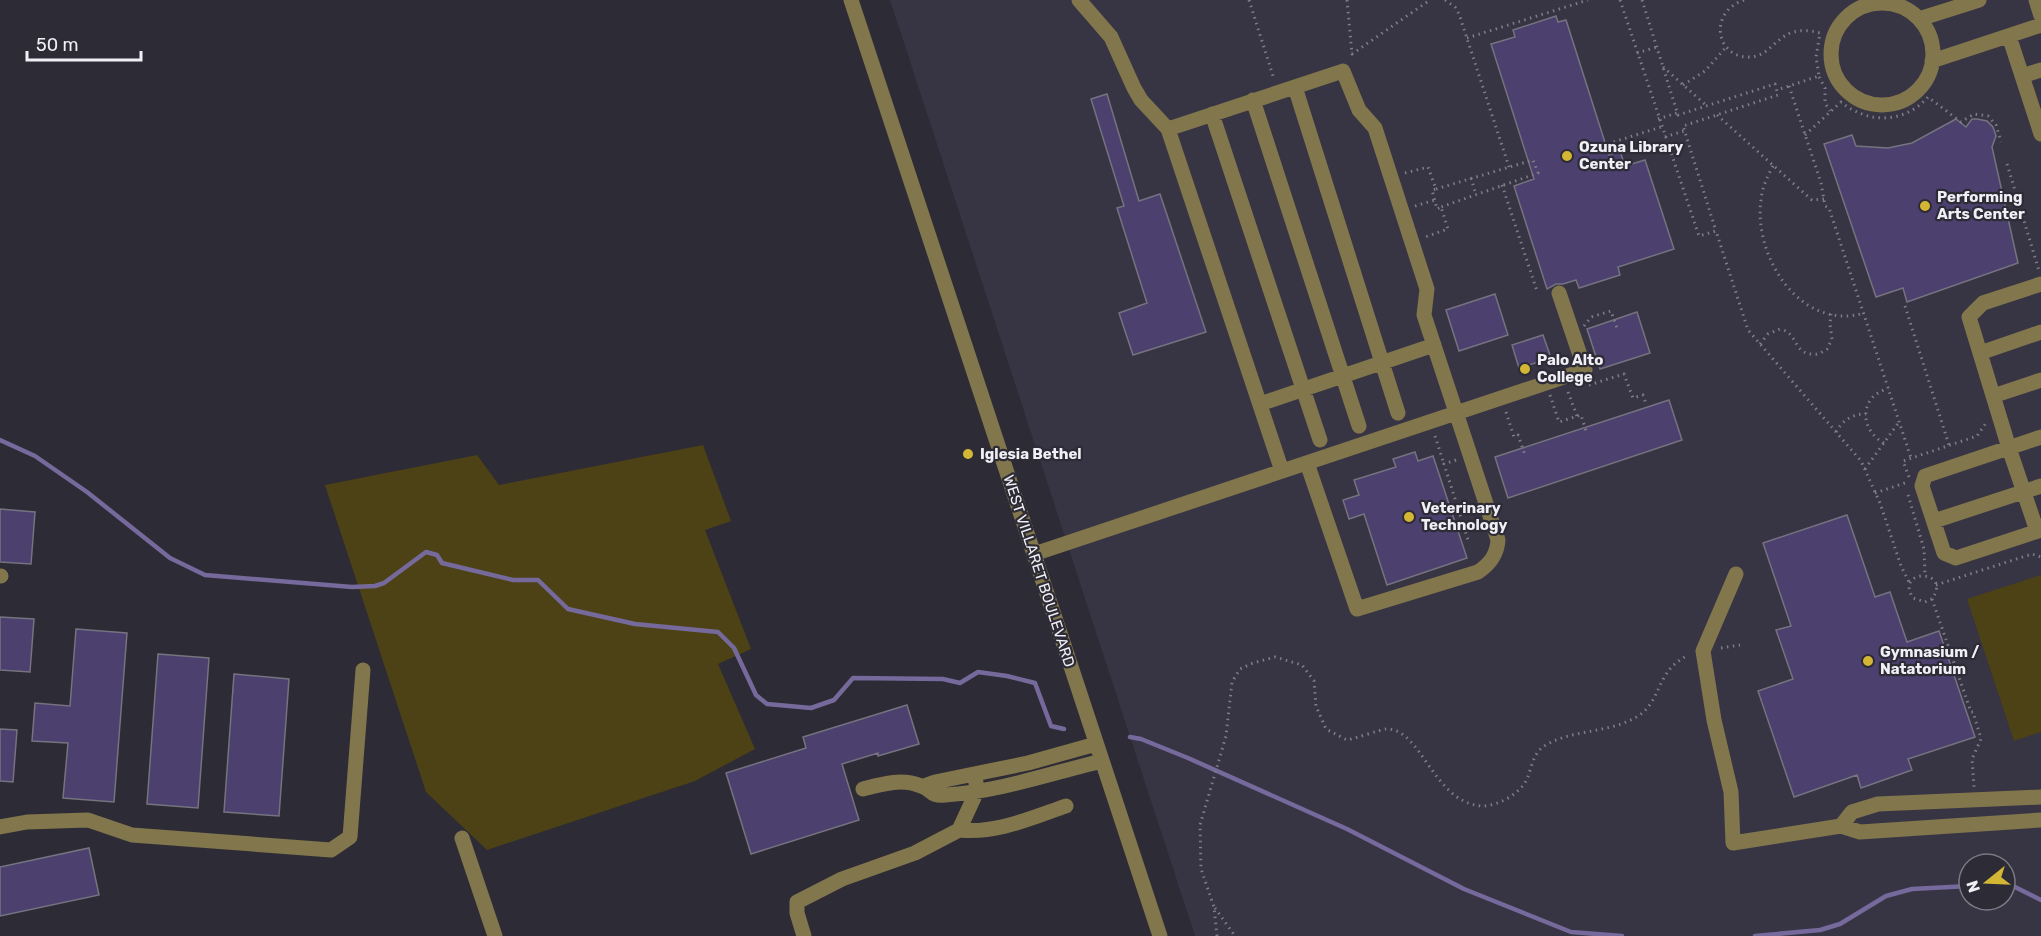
<svg xmlns="http://www.w3.org/2000/svg" width="2041" height="936" font-family="Rubik,sans-serif">
<rect width="100%" height="100%" fill="#2d2b35"/>
<path fill="#373444" fill-rule="evenodd" d="M890,0H2041V936H1195ZM1969,864H2005V900H1969Z"/>
<path fill="#4d4215" d="M703,445L731,521L705,530L751,649L718,664L755,749L695,781L487,850L426,792L325,485L477,455L499,485Z
M2041,575V732L2014,741L1967,599Z"/>
<g fill="none" stroke-linecap="round" stroke-linejoin="round">
<path stroke="#76699b" stroke-width="4.5" d="M0,440L35,456L87,492L170,558L205,575L352,587L375,586L384,583L426,552L437,555L442,563L513,580H538L568,609L635,624L718,632L734,648L756,695L767,704L811,708L834,700L853,678L943,679L960,683L978,672L1007,676L1035,683L1051,726L1064,729
M1130,737L1141,739L1188,758L1347,829L1464,889L1571,932L1622,936
M2005,882L2041,900
M1755,936L1820,930L1840,924L1886,896L1912,889L1969,886"/>
</g>
<path fill="#4c406e" stroke="#75737f" stroke-width="1.5" d="M1556,16L1558,22L1566,20L1609,155L1620,151L1625,166L1645,160L1674,249L1618,267L1620,275L1579,288L1576,280L1563,284H1556L1547,289L1514,186L1534,179L1491,44L1515,37L1513,30Z
M1107,94L1139,201L1160,194L1206,332L1133,355L1119,313L1147,303L1117,208L1124,206L1091,99Z
M1956,119L1966,127L1972,119H1977L1987,121L1993,127L1996,136L1992,147L2018,263L1907,302L1903,288L1876,297L1824,144L1852,135L1856,146L1888,148L1912,143Z
M1495,294L1508,335L1459,351L1446,310Z
M1637,312L1650,353L1600,369L1587,329Z
M1543,335L1551,358L1519,368L1512,345Z
M1669,400L1682,440L1508,498L1495,457Z
M1415,452L1418,461L1433,456L1467,558L1387,585L1364,514L1349,519L1343,500L1359,495L1354,480L1396,467L1393,459Z
M0,509L35,512L31,564L0,562Z
M1847,515L1875,597L1890,592L1907,642L1939,631L1975,737L1908,759L1912,770L1861,788L1857,775L1794,797L1758,691L1793,679L1776,630L1791,626L1763,543Z
M0,617L34,619L30,672L0,670Z
M76,629L127,633L114,802L63,798L68,743L32,741L35,703L70,706Z
M158,654L209,658L198,808L147,804Z
M234,674L289,679L279,816L224,812Z
M907,705L919,744L878,756V753L842,764L859,820L751,854L726,773L806,748L803,737Z
M0,729L17,730L13,782L0,781Z
M89,848L99,895L0,916V867Z"/>
<g fill="none" stroke-linecap="round" stroke-linejoin="round">
<path stroke="#7f7d86" stroke-width="3" stroke-dasharray="1.5 4.5" stroke-linecap="butt" d="M1249,0L1274,79
M1347,0L1352,54L1430,0
M1445,0L1455,7L1459,14L1509,167
M1620,0L1699,236L1716,231L1748,330L1861,461L1880,503L1901,566L1910,584
M1642,0L1678,115L1775,84L1778,95L1683,126L1716,231
M1744,0C1708,12 1716,57 1748,57C1776,58 1776,21 1820,33L1816,57L1819,76L1777,90
M1467,38L1588,0
M1637,53L1657,47
M1663,67L1707,106
M1819,77L1825,88V103L1830,111
M1683,85L1705,71L1727,46
M1789,86L1821,183L1825,206L1829,208L1911,458
M1717,115L1812,200L1824,199
M1658,119L1677,113
M1805,135L1841,102C1868,124 1904,124 1928,97L1961,122L1974,114L1988,116L1996,125L2001,142
M1665,137L1684,131
M1585,151L1661,127
M2007,164L2039,271
M1773,166C1767,177 1762,188 1761,200C1753,257 1801,332 1864,313
M1405,173L1428,167L1436,189L1432,190L1437,209L1441,207L1448,229L1425,237
M1471,178L1476,195
M1502,185L1537,291
M1436,189L1533,160L1538,173L1441,207
M1415,206L1435,200
M1905,306L1949,445
M1584,326L1591,317L1611,311L1617,328
M1760,344L1768,334L1780,329C1801,334 1791,357 1819,354L1827,349L1832,339L1830,324L1831,314
M1589,385L1624,374L1633,398L1643,395L1646,404
M1568,392L1577,416
M1550,395L1559,422L1581,415L1587,434
M1506,412L1514,437L1518,435L1525,455
M1836,432C1843,420 1852,414 1866,414
M1435,436L1444,464
M1884,443C1868,435 1859,414 1872,398C1876,393 1882,391 1888,388
M1456,460L1444,464L1469,543
M1865,469L1899,422
M1909,477L1903,461L1977,436L1986,423
M1875,493L1908,482
M1908,495L1924,549L1925,575
M1936,585L2032,554L2041,557
M1932,599L1925,602L1913,598C1894,568 1953,569 1932,599L1971,712H1973L1981,739L1972,759L1974,787
M1721,648L1740,645
M1215,908L1235,936
M1217,936L1214,907L1201,869L1200,825L1226,736L1232,682L1240,669L1253,663L1275,657L1302,665L1314,681L1316,706L1326,729L1347,740C1357,738 1379,730 1386,729C1422,728 1433,803 1482,806C1498,806 1520,794 1527,779C1532,767 1533,752 1546,745C1575,728 1613,734 1641,714C1654,704 1657,689 1665,676C1671,666 1679,660 1688,655"/>
<path stroke="#81764c" stroke-width="15" d="M851,0L1160,936
M1079,0L1111,37L1134,88L1141,100L1168,129L1282,471
M2036,0L2041,16
M1831 54a51 51 0 1 1 102 0a51 51 0 1 1-102 0Z
M1919,19L1979,0
M2009,36L2041,134
M1932,61L2041,25
M2022,76L2041,70
M1295,87L1398,413
M1253,100L1359,426
M1212,114L1320,440
M1168,129L1343,71L1359,110L1375,128L1427,289L1424,315L1498,540C1497,555 1490,564 1478,572L1357,609L1307,463
M1980,353L2041,332
M1993,396L2041,380
M1260,404L1434,345
M2041,437L1925,476L1922,486L1944,553L1956,558L2041,530
M1934,521L2041,486
M2037,531L2009,448L1969,317L1983,303L2041,284
M1034,554L1585,370L1559,293
M1736,574L1703,651L1714,720L1731,792L1733,843L1841,826L1860,832L2041,820
M0,576H1
M924,786L935,782L1028,763L1096,744
M863,789C882,784 901,778 921,786C932,789 930,797 945,795C997,792 1052,773 1102,761
M1841,826L1852,812L1878,804L2041,797
M0,827L27,822L88,820L132,835L331,850L350,837L363,670
M959,830C996,834 1031,818 1066,806
M462,838L495,936
M804,936L797,913V902L842,879L915,853L959,830L977,791L975,775"/>
</g>
<g fill="#d4b635" stroke="#2d2b35" stroke-width="2">
<circle cx="1567" cy="156" r="6"/>
<circle cx="1925" cy="206" r="6"/>
<circle cx="1525" cy="369" r="6"/>
<circle cx="968" cy="454" r="6"/>
<circle cx="1409" cy="517" r="6"/>
<circle cx="1868" cy="661" r="6"/>
</g>
<g text-anchor="middle" dominant-baseline="central" stroke-width="4.5" stroke-linejoin="round" paint-order="stroke">
<g font-size="15" font-weight="bold" fill="#f1eff6" stroke="#2d2b35" text-anchor="start">
<text x="1579" y="147">Ozuna Library<tspan x="1579" dy="17">Center</tspan></text>
<text x="1937" y="197">Performing<tspan x="1937" dy="17">Arts Center</tspan></text>
<text x="1537" y="360">Palo Alto<tspan x="1537" dy="17">College</tspan></text>
<text x="980" y="454">Iglesia Bethel</text>
<text x="1421" y="508">Veterinary<tspan x="1421" dy="17">Technology</tspan></text>
<text x="1880" y="652">Gymnasium /<tspan x="1880" dy="17">Natatorium</tspan></text>
</g>
<g font-size="15" fill="#f1eff6" stroke="#2d2b35">
<text transform="translate(1039 571) rotate(72)">WEST VILLARET BOULEVARD</text>
</g>
</g>
<g transform="translate(1987 882) rotate(252)"><circle r="28" fill="#2d2b35" stroke="#7b7982" stroke-width="1.5"/>
<path d="M0-4.5L10 22L0 15L-10 22Z" fill="#d4b635"/>
<text y="-9" font-size="16" font-weight="bold" text-anchor="middle" fill="#f1eff6">N</text>
</g>
<path d="M27 51v9h114v-9" fill="none" stroke="#f1eff6" stroke-width="3"/>
<text x="36" y="51" font-size="18" fill="#f1eff6" stroke="#2d2b35" stroke-width="4.5" paint-order="stroke">50 m</text>
</svg>
